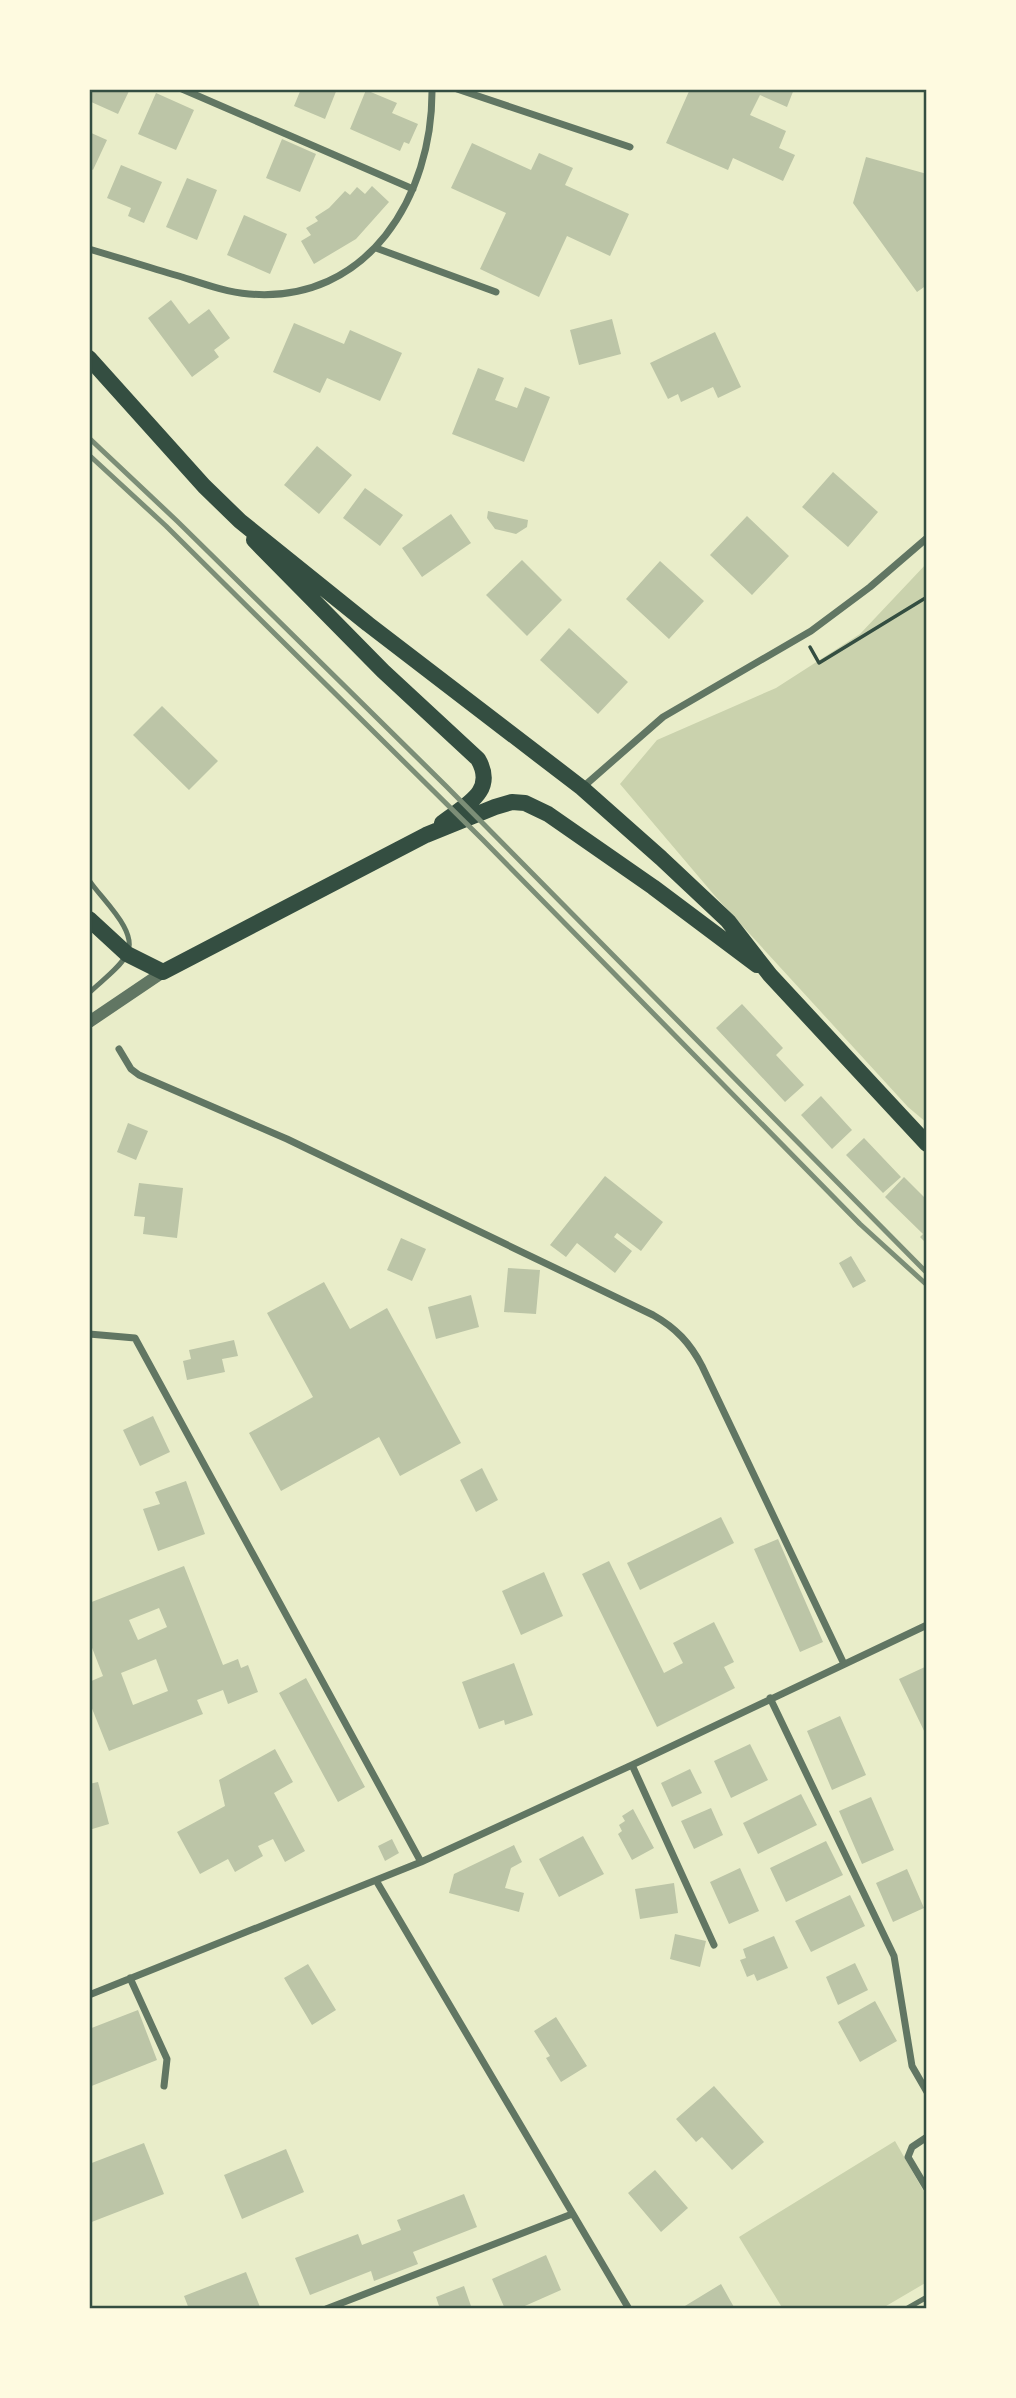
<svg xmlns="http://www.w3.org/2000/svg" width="1016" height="2398" font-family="Quicksand,sans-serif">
<rect width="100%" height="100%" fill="#e9edc9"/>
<path fill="#cad2ad" d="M927,563V1123L908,1107L715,896L620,784L657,740L776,688L860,634Z
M895,2141L927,2197V2282L881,2309H783L739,2237Z"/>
<path fill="#bcc5a7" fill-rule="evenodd" d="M89,89H130L118,114L89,101Z
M301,89H337L325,119L294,106Z
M690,89H794L787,107L760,95L750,115L786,131L779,148L795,155L783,181L733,158L728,170L666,143Z
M366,90L397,103L392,113L418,124L409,144L404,142L400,151L350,129Z
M156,93L194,110L176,150L138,134Z
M89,132L107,140L93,170L89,168Z
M282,139L316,154L300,192L266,178Z
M472,143L531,170L539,153L573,168L565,185L629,214L610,256L567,236L539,297L480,269L506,213L451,188Z
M866,157L927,174V285L917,292L853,203Z
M121,165L162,182L144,223L128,216L131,208L107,198Z
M187,178L217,190L197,240L166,227Z
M372,186L389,202L356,239L314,264L301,241L311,235L306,228L318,221L315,217L329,208L345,191L350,195L357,187L365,194Z
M244,215L287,234L270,274L227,255Z
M171,300L189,324L209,309L230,338L214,350L219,357L192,377L148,318Z
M612,319L621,354L579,365L570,330Z
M294,323L344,344L350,330L402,353L380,401L327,378L320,393L273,372Z
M715,332L741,387L718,398L713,387L681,402L678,394L668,399L650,363Z
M478,368L504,378L495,400L517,408L525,387L550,397L524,462L452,434Z
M317,446L352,475L319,514L284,485Z
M833,472L878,512L848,547L802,507Z
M365,488L403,515L380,546L343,518Z
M488,511L528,520L527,527L516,534L495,529L487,518Z
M451,514L471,543L422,577L402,548Z
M747,516L789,556L752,595L710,555Z
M522,560L562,600L527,636L486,595Z
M660,561L704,601L669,639L626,599Z
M569,628L628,682L598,714L540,660Z
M162,706L218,761L189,790L133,735Z
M742,1004L783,1048L776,1055L804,1085L785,1102L716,1028Z
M821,1096L852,1130L832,1149L801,1115Z
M128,1123L148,1131L136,1160L117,1152Z
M864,1138L901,1177L883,1193L846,1155Z
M605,1176L663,1222L641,1251L617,1233L614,1237L632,1251L615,1273L577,1243L566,1257L550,1245Z
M904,1177L927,1200V1244L920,1237L923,1234L885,1197Z
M139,1183L183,1188L177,1238L143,1234L145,1217L134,1216Z
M401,1238L426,1249L412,1281L387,1270Z
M851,1256L866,1281L853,1288L839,1263Z
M508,1268L540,1270L536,1314L504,1312Z
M324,1282L350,1329L387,1308L461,1443L400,1476L379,1437L281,1491L249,1433L313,1397L267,1313Z
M471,1295L479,1327L436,1339L428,1307Z
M234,1340L238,1356L222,1359L225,1372L187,1380L183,1361L191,1359L189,1350Z
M153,1416L170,1452L140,1466L123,1430Z
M482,1468L498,1500L476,1512L460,1480Z
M186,1481L205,1534L158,1551L143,1509L160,1504L155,1492Z
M721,1517L734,1543L640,1590L627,1563Z
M778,1539L823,1642L800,1652L754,1549Z
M609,1561L664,1673L683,1663L673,1643L714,1622L734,1662L724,1667L735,1688L657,1727L582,1574Z
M184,1566L223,1665L238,1659L241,1668L248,1665L258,1692L228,1704L223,1690L197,1700L203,1714L109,1751L89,1701V1682L103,1676L89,1640V1603ZM159,1608L167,1627L138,1640L129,1620ZM156,1659L168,1691L133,1705L121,1673Z
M544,1572L563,1616L521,1635L502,1591Z
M514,1663L533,1715L505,1725L504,1720L479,1729L462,1682Z
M927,1666V1737L899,1679Z
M306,1678L365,1787L338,1802L279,1693Z
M840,1716L866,1775L832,1790L807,1731Z
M750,1744L768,1780L731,1798L714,1761Z
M275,1749L293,1782L274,1793L305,1851L285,1862L273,1839L258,1846L263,1856L235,1872L228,1859L200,1874L177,1832L225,1806L219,1780Z
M690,1769L702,1793L672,1807L661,1783Z
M98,1782L109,1824L89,1830V1784Z
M801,1794L817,1825L758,1854L743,1823Z
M871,1797L894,1850L862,1864L839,1811Z
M711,1808L723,1835L694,1849L681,1821Z
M633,1809L654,1848L632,1860L618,1834L622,1831L619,1825L625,1821L622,1816Z
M583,1836L604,1874L559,1897L539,1859Z
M392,1839L399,1853L385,1861L378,1846Z
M826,1841L843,1875L786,1902L770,1868Z
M514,1845L522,1862L511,1868L505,1888L524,1893L519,1912L449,1893L454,1874Z
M740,1868L759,1911L729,1924L710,1882Z
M907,1869L924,1908L893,1922L876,1883Z
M674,1883L678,1913L640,1919L635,1889Z
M850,1895L865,1926L811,1952L795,1921Z
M675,1934L706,1941L700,1967L670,1959Z
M774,1936L788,1968L757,1981L754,1974L747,1977L740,1960L746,1958L743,1949Z
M855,1963L868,1990L838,2005L826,1977Z
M308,1964L336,2010L312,2025L284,1978Z
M875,2001L897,2041L860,2062L838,2022Z
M138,2010L157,2060L89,2087V2029Z
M556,2017L587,2066L561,2082L546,2058L550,2056L534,2031Z
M714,2086L764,2142L732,2170L702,2137L696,2142L676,2119Z
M144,2143L164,2194L89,2223V2164Z
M286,2149L304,2192L242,2219L224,2175Z
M655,2170L688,2208L661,2232L628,2193Z
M464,2194L477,2227L413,2252L418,2264L374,2281L371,2271L310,2295L295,2258L358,2234L362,2245L401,2230L397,2220Z
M546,2255L561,2290L518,2309H505L492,2279Z
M246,2272L260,2307L189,2309L184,2296Z
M721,2284L735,2309H680Z
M464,2286L472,2309H440L436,2297Z"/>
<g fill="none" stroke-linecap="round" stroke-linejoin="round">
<path stroke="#344e41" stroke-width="3.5" d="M810,647L819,663L927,597"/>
<path stroke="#617663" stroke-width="5" d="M89,880C101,899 139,931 127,954C119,969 101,981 89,993
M906,2309L927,2297"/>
<path stroke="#617663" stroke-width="7" d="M182,89L413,189
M457,89L630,147
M376,248L496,292
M89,249C120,258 151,268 182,277C204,284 226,292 249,294C368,304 433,196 432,89
M583,787L663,717L811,631L870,587L927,538
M119,1049L131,1069L139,1075L287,1139L653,1315C676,1328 690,1343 702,1366L844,1664
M89,1334L135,1338L421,1862
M770,1698L894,1956L912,2066L927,2092
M632,1765L714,1945
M377,1882L629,2309
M130,1978L167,2059L164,2086
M89,1995L421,1862L632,1765L927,1625
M927,2137L912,2147L908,2157L927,2189
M326,2309L572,2214"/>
<path stroke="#617663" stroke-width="12" d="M89,1022L163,972"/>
<path stroke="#344e41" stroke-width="16" d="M89,358L204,486L240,521L368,624L582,788L661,858L728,921L770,975L927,1144
M254,540L383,671L478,759C497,792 465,805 442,823
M89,919L127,954L163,972L426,835L495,807L512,802L525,803L548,814L653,887L757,965"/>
<path stroke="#7c8e77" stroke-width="5" d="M89,438L177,521L446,786L927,1273
M89,455L166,526L483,840L860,1224L927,1285"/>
</g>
<rect width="1016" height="2398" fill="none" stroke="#fefae0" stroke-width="182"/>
<rect x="91" y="91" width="834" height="2216" fill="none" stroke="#344e41" stroke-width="2.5"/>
</svg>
